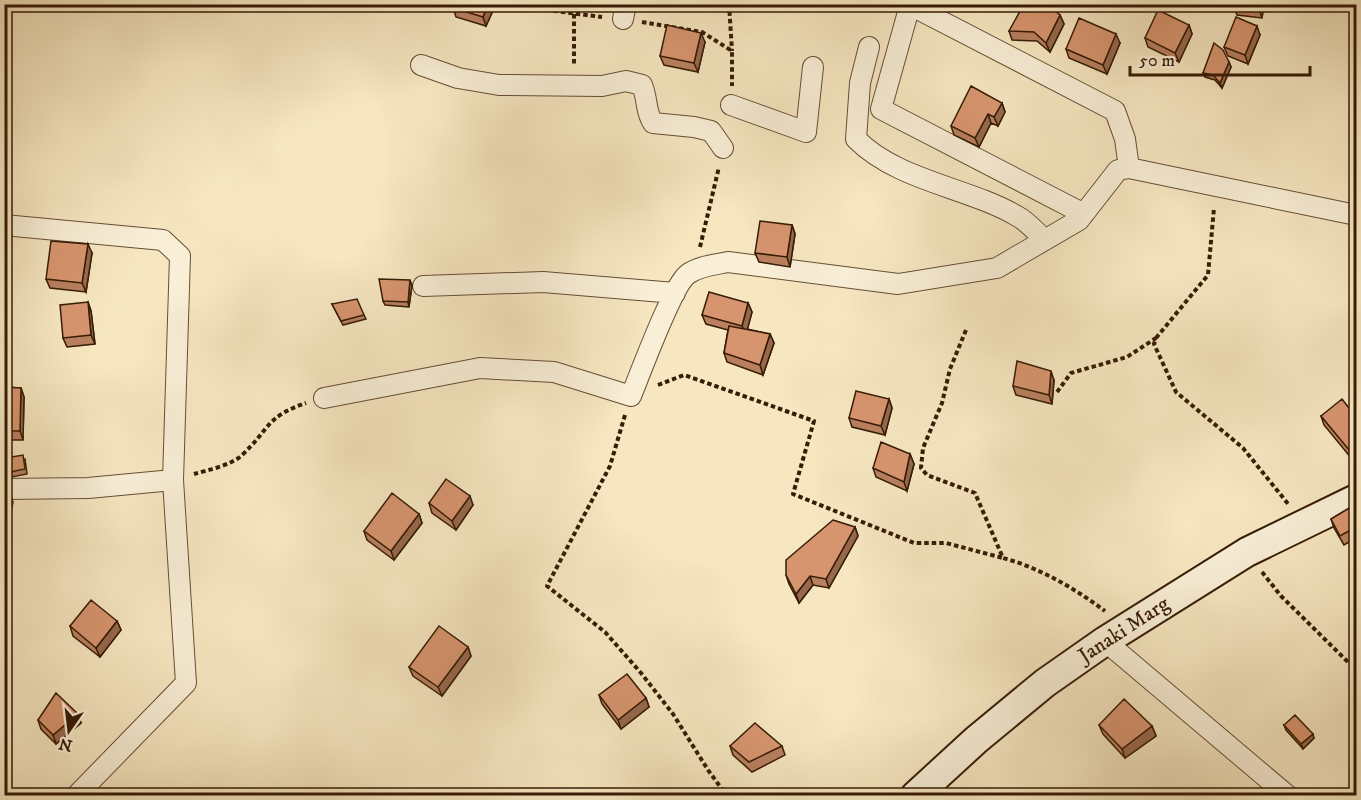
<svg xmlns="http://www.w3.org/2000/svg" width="1361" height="800" font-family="'IM FELL DW Pica',serif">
<rect width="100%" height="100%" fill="#f6e7c1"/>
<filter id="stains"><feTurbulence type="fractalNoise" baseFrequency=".00333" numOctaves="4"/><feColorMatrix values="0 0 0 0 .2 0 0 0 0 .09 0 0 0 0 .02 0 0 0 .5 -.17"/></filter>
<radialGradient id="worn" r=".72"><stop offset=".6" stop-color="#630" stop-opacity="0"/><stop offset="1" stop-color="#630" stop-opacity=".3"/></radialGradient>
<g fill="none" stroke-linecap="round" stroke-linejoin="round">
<defs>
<path id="street" d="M623,19L626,4
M869,47L860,83L856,139C898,181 967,187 1017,216C1027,221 1036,232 1045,240
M421,65L458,78L499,85L602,86L626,81L642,85C648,99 645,111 653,123L694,127L711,131L723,148
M731,105L806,132L813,67
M1084,214L881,109L910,5L1115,111L1125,139L1129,168
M4,225L163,240L180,256L173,480L186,683L76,796
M423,286L543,282L675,293
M324,398L480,368L554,372L631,396C640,374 673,284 688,274C699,266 714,265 728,262L898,284L997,268L1079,220L1118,170L1129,168L1153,173L1356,215
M4,489L88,488L173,480
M1105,641L1288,796"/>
<path id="secondary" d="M915,796L976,740L1045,683L1105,641L1247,552L1356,499"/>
</defs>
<use href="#street" stroke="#664e34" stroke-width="22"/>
<use href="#secondary" stroke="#361b05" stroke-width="32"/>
<path stroke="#361b05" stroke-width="4" stroke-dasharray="4.5 3" stroke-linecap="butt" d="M532,4L555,11L602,17
M729,4L732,51
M574,14V66
M642,22L702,32L732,51V86
M700,247L719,167
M966,330L950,369L942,403L923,448L921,468L927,475L975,493L1003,558C1040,568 1074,588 1105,611
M1156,338L1208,275L1214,208
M658,385L684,375L814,421L793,494L914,543H946L1003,558
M1057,392L1071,373L1127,357L1156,338L1154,344L1176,392L1243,448L1289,505
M625,415L610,466L547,586L605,632L641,673L673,714L708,770L727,796
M194,474C208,470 232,465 242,455C270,429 265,417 306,403
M1262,572L1281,596L1356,670
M807,796L890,793"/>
<use href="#street" stroke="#f9efd7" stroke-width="20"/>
<use href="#secondary" stroke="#f9efd7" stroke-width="28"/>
</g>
<path fill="#b9805f" stroke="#361b05" stroke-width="1.5" d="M1233,4H1264L1262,18L1237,15Z
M495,6L486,26L456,17L453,8Z
M1060,15L1064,24L1050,52L1037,41L1012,40L1009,31Z
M1189,25L1192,34L1179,62L1148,47L1145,38Z
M1260,35L1248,64L1228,56L1224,47Z
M705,42L698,72L664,65L660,56Z
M1120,43L1107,74L1069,58L1066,49Z
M1229,62L1231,67L1222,88L1215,80L1205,77L1203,73Z
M1002,103L1005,112L998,126L991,123L979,147L954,135L951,126Z
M792,225L795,234L790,267L759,262L755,253Z
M92,253L86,292L50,288L46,279Z
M412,285L409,307L385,305L383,301Z
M88,302L91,311L95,344L67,347L63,338Z
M748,303L752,312L747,329L770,334L774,343L763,375L727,362L724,353L728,330L706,324L702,315Z
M332,304L364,315L366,319L343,325Z
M1054,380L1052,404L1016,395L1013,386Z
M4,387L21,388L24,397L23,440H4Z
M889,399L892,408L885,435L852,427L849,418Z
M1321,416L1356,417V464L1324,425Z
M910,454L914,464L907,491L876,477L873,468Z
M25,459L27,474L7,478L5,473Z
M429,503L473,505L456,530L432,513Z
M1356,504V538L1344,545L1334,528L1331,519Z
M419,514L422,523L394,560L367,540L364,531Z
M855,527L858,536L829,588L813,585L799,603L789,584L786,575Z
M117,621L121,630L100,657L73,636L70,626Z
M468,647L471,656L442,696L413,676L409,667Z
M599,695L646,698L649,707L621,729L602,704Z
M78,714L81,723L56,744L41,729L38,720Z
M1099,725L1152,726L1156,736L1125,758L1103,734Z
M1284,725L1314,738L1303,749L1286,730Z
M730,746H782L785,755L752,772L733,755Z"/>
<path fill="#96684e" stroke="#361b05" stroke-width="1.5" d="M488,4H494L495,6L486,26L483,17Z
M1260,4H1264L1262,18L1259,9Z
M1060,15L1064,24L1050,52L1046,43Z
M1189,25L1192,34L1179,62L1175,53Z
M1257,26L1260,35L1248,64L1245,55Z
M701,33L705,42L698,72L694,63Z
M1116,34L1120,43L1107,74L1103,65Z
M1229,62L1231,67L1222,88L1220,83Z
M1002,103L1005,112L998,126L994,117Z
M988,114L991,123L979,147L975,138Z
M792,225L795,234L790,267L787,257Z
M88,244L92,253L86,292L82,283Z
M410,280L412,285L409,307L408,302Z
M88,302L91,311L95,344L91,335Z
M748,303L752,312L746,335L742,326Z
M770,334L774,343L763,375L760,365Z
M1051,371L1054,380L1052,404L1049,395Z
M21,388L24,397L23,440L20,431Z
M889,399L892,408L885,435L881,426Z
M910,454L914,464L907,491L904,482Z
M1356,454V464L1354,456Z
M10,493L13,502L6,540L4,535V522Z
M470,496L473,505L456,530L452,521Z
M419,514L422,523L394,560L391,551Z
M855,527L858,536L829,588L826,579Z
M810,576L813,585L799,603L796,594Z
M117,621L121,630L100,657L96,648Z
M468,647L471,656L442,696L438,687Z
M646,698L649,707L621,729L618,720Z
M78,714L81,723L56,744L53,735Z
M1152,726L1156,736L1125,758L1122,749Z
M1313,734L1314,738L1303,749L1301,744Z"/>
<path fill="#d7956f" stroke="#361b05" stroke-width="1.5" d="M453,4H488L483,17L453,8Z
M1024,4L1048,5L1060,15L1046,43L1034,32L1009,31Z
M1233,4H1260L1259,9L1233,6Z
M1158,10L1189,25L1175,53L1145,38Z
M1236,17L1257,26L1245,55L1224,47Z
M1079,18L1116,34L1103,65L1066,49Z
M667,25L701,33L694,63L660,56Z
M1214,43L1223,50L1229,62L1220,83L1213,75L1203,73Z
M971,86L1002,103L994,117L988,114L975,138L951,126Z
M760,221L792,225L787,257L755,253Z
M51,241L88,244L82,283L46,279Z
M379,279L410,280L408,302L383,301Z
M709,292L748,303L742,326L702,315Z
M357,299L364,315L341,321L332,304Z
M88,302L91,335L63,338L60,305Z
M729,326L770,334L760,365L724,353Z
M1017,361L1051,371L1049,395L1013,386Z
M4,387L21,388L20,431H4Z
M856,391L889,399L881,426L849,418Z
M1342,399L1356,417V454L1354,456L1321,416Z
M881,442L910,454L904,482L873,468Z
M23,455L25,469L5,473L6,458Z
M446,479L470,496L452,521L429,503Z
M4,491L10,493L4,522Z
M392,493L419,514L391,551L364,531Z
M1356,504V527L1340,536L1331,519Z
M833,520L855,527L826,579L810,576L796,594L786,575V560Z
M91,600L117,621L96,648L70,626Z
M439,626L468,647L438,687L409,667Z
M627,674L646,698L618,720L599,695Z
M56,693L78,714L53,735L38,720Z
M1124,699L1152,726L1122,749L1099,725Z
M1295,715L1313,734L1301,744L1284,725Z
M755,723L782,746L749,762L730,746Z"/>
<g text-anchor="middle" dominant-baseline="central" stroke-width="4.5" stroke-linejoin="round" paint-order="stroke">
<g font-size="21" fill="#361b05" stroke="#f9efd7">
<text transform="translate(1124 630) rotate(-33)">Janaki Marg</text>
</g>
</g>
<rect width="1361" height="800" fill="none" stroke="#f6e7c1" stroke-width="24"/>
<rect x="6" y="6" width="1349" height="788" fill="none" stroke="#361b05" stroke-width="3"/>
<rect x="12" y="12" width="1337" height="776" fill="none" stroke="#361b05" stroke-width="1.5"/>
<g transform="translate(69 731) rotate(194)" stroke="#f9efd7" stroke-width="4.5" paint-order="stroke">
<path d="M0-4.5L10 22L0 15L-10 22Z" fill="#361b05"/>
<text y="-9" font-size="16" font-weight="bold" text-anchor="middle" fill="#361b05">N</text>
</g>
<path d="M1130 66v9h180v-9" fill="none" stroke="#361b05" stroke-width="3"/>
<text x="1139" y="66" font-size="18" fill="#361b05" stroke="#f9efd7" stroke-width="4.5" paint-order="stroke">50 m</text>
<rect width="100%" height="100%" filter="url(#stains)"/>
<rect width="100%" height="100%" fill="url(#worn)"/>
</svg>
